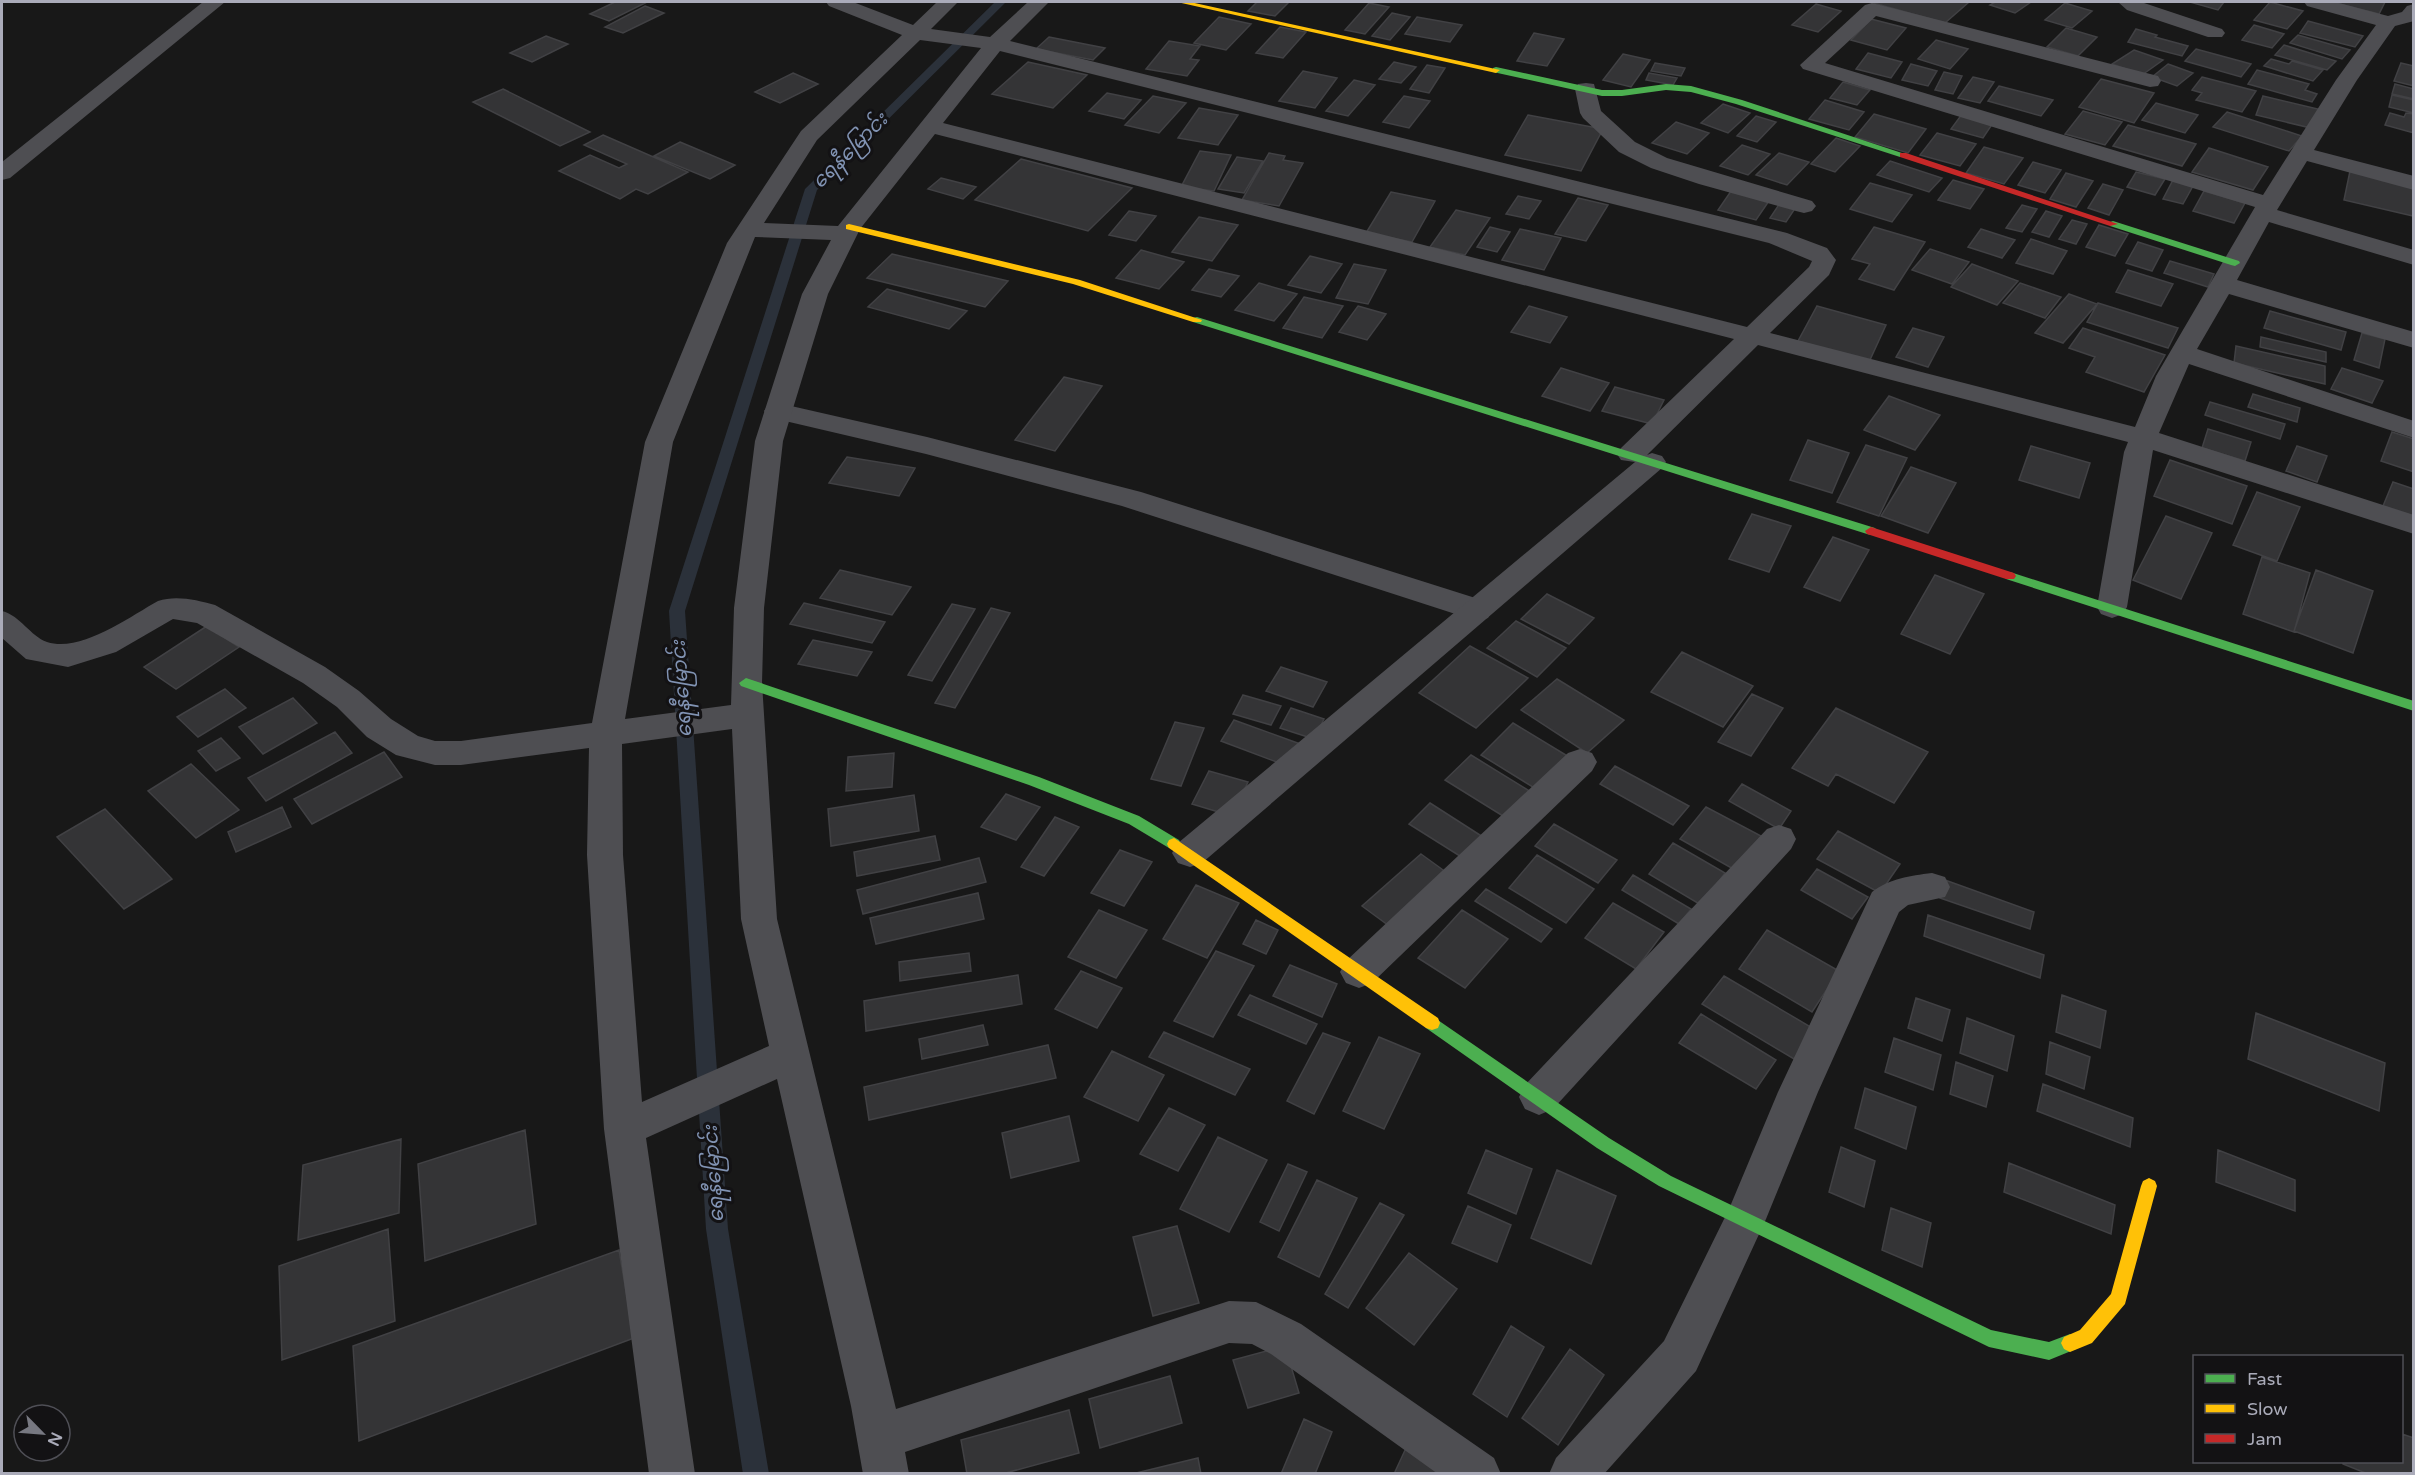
<svg xmlns="http://www.w3.org/2000/svg" width="2415" height="1475" font-family="'Varela Round','Noto Sans Myanmar',sans-serif">
<rect width="100%" height="100%" fill="#181818"/>
<g fill="none" stroke-linecap="round" stroke-linejoin="round">
<path fill="#2b313a" fill-rule="evenodd" d="M995,2H1006L817,190L685,611L728,1229L769,1474H743L706,1229L669,611L805,189Z"/>
</g>
<path fill="#343436" stroke="#414144" stroke-width="1.5" d="M615,2H640L645,3L609,21L590,14Z
M1257,2H1289L1275,16L1248,11Z
M1870,2H1969L1945,23Z
M1995,2H2031L2015,13L1990,5Z
M2190,2H2224L2218,10Z
M2270,2L2303,11L2287,29L2254,20Z
M2332,2H2385L2379,14Z
M1369,3L1389,7L1365,34L1345,30Z
M2065,3L2092,11L2072,28L2045,20Z
M1816,4L1841,11L1818,32L1792,25Z
M645,6L664,13L623,33L605,27Z
M1392,13L1410,17L1390,40L1372,36Z
M1219,17L1251,24L1226,50L1194,43Z
M1417,17L1462,25L1450,42L1405,34Z
M1871,19L1906,28L1887,50L1851,40Z
M2308,21L2363,36L2355,47L2300,33Z
M2254,25L2284,34L2272,48L2242,40Z
M1280,27L1306,32L1283,58L1256,53Z
M2066,28L2097,37L2078,56L2047,47Z
M2136,29L2157,35L2155,37L2188,46L2182,56L2128,42Z
M1534,33L1564,39L1547,66L1517,61Z
M2298,35L2350,50L2342,59L2290,43Z
M546,36L568,44L532,62L510,53Z
M1049,37L1105,48L1093,60L1036,49Z
M1936,40L1968,49L1950,69L1918,59Z
M1169,41L1200,46L1190,59L1199,60L1187,76L1146,69Z
M2284,45L2336,61L2327,70L2275,55Z
M2196,49L2251,64L2241,77L2185,61Z
M2134,50L2163,60L2142,75L2112,64Z
M1868,53L1902,62L1891,78L1856,69Z
M1623,54L1650,60L1631,87L1603,80Z
M2271,59L2289,64L2292,61L2323,70L2313,81L2264,66Z
M1028,62L1087,75L1053,108L992,94Z
M1394,62L1416,67L1401,83L1379,79Z
M1655,63L1685,68L1681,76L1651,71Z
M2401,63L2414,66V86L2394,81Z
M1911,64L1937,71L1928,86L1902,80Z
M2168,64L2193,73L2177,86L2152,77Z
M1427,65L1445,68L1429,93L1410,89Z
M2257,70L2309,84L2305,90L2317,94L2312,102L2248,84Z
M1303,71L1337,78L1315,108L1279,101Z
M1944,72L1962,76L1953,94L1935,90Z
M793,73L818,84L780,103L755,92Z
M1649,73L1677,78L1673,85L1646,80Z
M1973,77L1994,82L1980,103L1958,98Z
M2202,77L2256,91L2242,112L2196,100L2202,93L2192,90Z
M2101,79L2154,93L2134,123L2079,107Z
M1354,80L1375,85L1348,116L1326,111Z
M1843,82L1870,90L1857,105L1830,98Z
M2395,84L2414,89V99L2392,94Z
M1999,86L2053,100L2041,116L1988,101Z
M503,89L590,132L560,146L473,102Z
M1107,93L1141,100L1124,119L1089,111Z
M2392,95L2414,100V113L2389,107Z
M1153,96L1186,103L1159,133L1125,125Z
M1404,96L1430,101L1409,128L1383,122Z
M2263,96L2322,110L2315,129L2256,115Z
M1825,100L1864,112L1849,130L1809,119Z
M2156,103L2198,115L2185,133L2142,120Z
M1723,104L1750,113L1728,133L1701,123Z
M1199,108L1238,115L1218,145L1178,138Z
M2083,111L2122,122L2105,145L2065,134Z
M2227,112L2302,136L2289,151L2213,127Z
M2390,113L2404,117L2406,113L2414,114V133L2385,125Z
M1874,114L1926,129L1908,153L1855,137Z
M1962,114L1993,123L1983,138L1951,129Z
M1528,115L1603,129L1581,171L1505,155Z
M1756,116L1776,122L1757,142L1737,136Z
M1676,122L1709,133L1687,154L1652,143Z
M2128,125L2196,144L2182,166L2113,146Z
M1937,133L1976,144L1960,166L1920,155Z
M603,135L688,172L648,194L636,189L620,199L559,171L590,155L619,168L627,164L584,145Z
M1836,138L1860,146L1835,172L1811,164Z
M680,142L735,165L710,179L654,156Z
M1742,145L1770,154L1748,175L1720,166Z
M1984,147L2023,158L2004,184L1966,173Z
M2209,148L2268,167L2253,190L2192,172Z
M1200,151L1231,155L1214,191L1181,187Z
M1269,153L1285,156L1283,160L1303,163L1279,206L1242,200Z
M1779,153L1809,162L1787,185L1756,175Z
M1237,157L1263,161L1244,193L1218,189Z
M1021,159L1132,188L1088,231L975,200Z
M1890,161L1942,178L1929,192L1877,175Z
M2033,162L2061,170L2045,193L2018,185Z
M2350,171L2414,186L2413,216L2344,200Z
M2136,172L2165,179L2155,195L2127,187Z
M2066,173L2093,181L2076,207L2050,199Z
M941,178L976,187L963,199L928,189Z
M1953,180L1984,189L1970,209L1938,200Z
M2173,180L2193,186L2183,204L2163,199Z
M1870,183L1912,195L1892,222L1850,209Z
M2103,184L2123,190L2109,215L2088,208Z
M1731,191L1769,201L1756,220L1718,210Z
M2204,191L2245,203L2234,223L2193,211Z
M1391,192L1435,201L1412,242L1366,233Z
M1518,196L1541,201L1529,219L1506,214Z
M1578,198L1608,205L1586,241L1555,234Z
M1780,203L1796,207L1786,222L1770,218Z
M2022,205L2037,209L2022,232L2006,228Z
M1456,210L1490,218L1465,255L1430,247Z
M1129,211L1156,216L1136,241L1109,235Z
M2046,211L2062,216L2049,237L2032,232Z
M1199,217L1238,225L1212,261L1172,252Z
M2072,220L2087,224L2076,244L2059,239Z
M2099,225L2128,234L2115,256L2086,247Z
M1490,227L1510,232L1497,252L1477,247Z
M1874,227L1925,242L1894,290L1859,279L1870,264L1852,259Z
M1520,229L1561,238L1544,270L1502,260Z
M1981,229L2015,240L2002,258L1968,247Z
M2031,239L2067,251L2053,274L2016,263Z
M2138,242L2163,250L2152,271L2126,263Z
M1930,249L1969,262L1952,284L1912,270Z
M1141,250L1184,262L1159,289L1116,278Z
M892,254L1008,281L985,307L867,278Z
M1310,256L1342,264L1321,293L1288,285Z
M2170,261L2214,274L2208,287L2164,273Z
M1354,264L1386,270L1368,304L1336,298Z
M1972,264L2018,281L1997,305L1951,287Z
M1209,269L1239,276L1221,297L1192,290Z
M2128,270L2173,284L2161,306L2116,292Z
M1259,283L1297,294L1274,321L1235,310Z
M2020,283L2061,297L2045,318L2003,303Z
M887,289L967,311L949,329L868,307Z
M2069,294L2097,304L2063,343L2035,333Z
M1304,297L1343,306L1322,338L1283,328Z
M2098,303L2178,328L2168,348L2087,322Z
M1358,306L1386,314L1367,340L1339,332Z
M1529,306L1567,317L1550,343L1511,332Z
M1817,306L1886,325L1869,362L1798,341Z
M2270,311L2346,332L2341,350L2264,328Z
M1913,328L1944,337L1928,367L1896,357Z
M2083,328L2165,355L2144,392L2086,372L2095,357L2069,348Z
M2362,333L2385,339L2379,368L2354,360Z
M2261,337L2326,352V362L2260,347Z
M2236,346L2325,366V384L2234,363Z
M1561,368L1609,383L1590,411L1542,396Z
M2342,368L2383,381L2372,403L2331,389Z
M1064,377L1102,386L1055,451L1015,440Z
M1615,387L1664,400L1652,424L1602,411Z
M2253,394L2300,408L2297,422L2248,407Z
M1889,396L1940,415L1915,450L1864,430Z
M2210,402L2285,424L2280,439L2205,415Z
M2208,429L2251,442L2245,461L2202,448Z
M2392,432L2414,439V472L2381,461Z
M1808,440L1849,453L1832,493L1790,480Z
M1866,445L1907,458L1879,516L1837,502Z
M2031,446L2090,463L2079,498L2019,480Z
M2297,446L2327,456L2317,482L2286,471Z
M847,457L915,468L899,496L829,483Z
M2170,460L2247,486L2232,524L2154,496Z
M1911,467L1956,483L1928,533L1881,516Z
M2393,482L2414,489V517L2383,506Z
M2257,492L2300,507L2277,561L2233,545Z
M1752,514L1791,526L1769,572L1729,559Z
M2166,516L2212,533L2181,599L2133,580Z
M1833,537L1869,550L1840,601L1804,587Z
M2262,557L2310,573L2294,632L2243,614Z
M840,570L911,587L892,615L820,598Z
M2316,570L2373,591L2353,653L2294,631Z
M1935,575L1984,594L1950,654L1901,634Z
M1547,594L1594,618L1569,644L1521,619Z
M804,603L885,622L872,643L790,624Z
M952,604L975,609L932,681L908,675Z
M991,608L1010,613L955,708L935,703Z
M1516,621L1566,648L1537,677L1487,648Z
M207,626L239,647L176,689L144,667Z
M813,640L872,652L857,676L798,664Z
M1470,646L1528,678L1476,728L1419,693Z
M1682,652L1753,686L1723,727L1651,692Z
M1281,667L1327,682L1313,707L1266,691Z
M1557,679L1624,720L1587,753L1521,710Z
M225,689L246,708L198,737L177,717Z
M1752,694L1783,708L1751,756L1718,742Z
M1243,695L1281,706L1271,725L1233,714Z
M293,698L317,723L263,754L239,727Z
M1291,708L1324,719L1314,739L1280,728Z
M1836,708L1928,752L1894,803L1836,774L1828,786L1792,768Z
M1234,720L1303,745L1290,767L1221,741Z
M1175,722L1204,728L1181,786L1151,779Z
M1513,723L1574,760L1541,792L1481,755Z
M335,732L352,753L266,801L248,778Z
M221,738L240,758L216,771L198,751Z
M384,752L402,777L312,824L294,799Z
M894,753L892,787L846,791L848,757Z
M1471,755L1536,795L1511,821L1445,780Z
M191,764L239,810L196,838L148,791Z
M1615,766L1689,806L1673,825L1600,784Z
M1209,771L1248,782L1232,816L1192,804Z
M1742,784L1791,811L1779,829L1729,801Z
M1006,794L1040,807L1016,840L981,827Z
M914,795L919,831L831,846L828,809Z
M1430,803L1483,837L1463,858L1409,824Z
M282,807L291,827L236,852L228,832Z
M1706,807L1761,836L1735,870L1680,839Z
M105,809L172,879L124,909L57,837Z
M1055,817L1079,827L1044,876L1021,867Z
M1554,824L1617,860L1598,883L1535,846Z
M1838,831L1900,864L1880,893L1817,859Z
M935,836L940,860L857,876L854,852Z
M1673,843L1725,873L1701,905L1649,874Z
M1120,850L1152,862L1124,906L1091,893Z
M1421,854L1450,875L1392,928L1362,906Z
M1537,855L1594,889L1566,923L1509,888Z
M979,858L986,882L863,914L857,890Z
M1817,869L1868,897L1852,919L1801,890Z
M1633,875L1691,909L1679,924L1622,890Z
M1945,880L2034,912L2030,929L1940,898Z
M1196,885L1239,903L1207,958L1163,939Z
M1486,889L1552,929L1541,942L1475,901Z
M978,893L984,919L876,944L870,918Z
M1613,903L1664,932L1636,969L1585,938Z
M1099,910L1147,930L1116,978L1068,957Z
M1462,910L1508,939L1465,988L1418,958Z
M1928,915L2044,955L2040,978L1924,936Z
M1256,920L1278,930L1266,954L1243,944Z
M1767,930L1839,971L1812,1012L1739,969Z
M1216,951L1254,966L1213,1037L1174,1021Z
M969,953L971,971L900,981L899,962Z
M1290,965L1337,984L1322,1017L1273,996Z
M1081,971L1122,988L1097,1028L1055,1009Z
M1018,975L1022,1004L866,1031L864,1001Z
M1724,976L1814,1029L1794,1059L1702,1004Z
M1250,995L1317,1024L1306,1044L1238,1015Z
M2062,995L2106,1011L2100,1048L2056,1032Z
M1916,998L1950,1010L1942,1041L1908,1028Z
M2256,1013L2385,1063L2379,1111L2248,1059Z
M1701,1014L1776,1060L1756,1089L1679,1043Z
M1967,1018L2014,1036L2007,1071L1960,1053Z
M983,1025L988,1045L922,1059L919,1039Z
M1164,1032L1250,1069L1235,1095L1149,1057Z
M1323,1033L1350,1043L1314,1114L1287,1101Z
M1379,1037L1420,1054L1384,1129L1343,1111Z
M1894,1038L1941,1055L1933,1090L1885,1072Z
M2050,1042L2090,1057L2084,1089L2046,1074Z
M1048,1045L1056,1078L869,1120L864,1087Z
M1112,1051L1164,1075L1138,1121L1084,1097Z
M1956,1062L1993,1076L1986,1107L1950,1094Z
M2043,1084L2133,1118L2130,1147L2037,1111Z
M1865,1088L1916,1107L1906,1149L1855,1128Z
M1169,1108L1205,1125L1178,1171L1140,1154Z
M1069,1116L1079,1161L1011,1178L1002,1133Z
M525,1130L536,1224L425,1261L418,1164Z
M1218,1137L1267,1160L1229,1232L1180,1209Z
M401,1139L399,1213L298,1240L303,1165Z
M1841,1147L1875,1161L1864,1207L1829,1192Z
M1486,1150L1532,1169L1516,1214L1468,1193Z
M2218,1150L2295,1180V1211L2216,1182Z
M2009,1163L2115,1205L2111,1234L2004,1192Z
M1288,1164L1307,1172L1279,1231L1260,1222Z
M1557,1170L1616,1196L1591,1264L1531,1238Z
M1317,1180L1357,1198L1319,1277L1278,1257Z
M1380,1203L1404,1215L1348,1308L1325,1294Z
M1468,1206L1511,1225L1497,1262L1452,1243Z
M1891,1208L1931,1223L1922,1267L1882,1250Z
M1177,1226L1199,1303L1153,1316L1133,1237Z
M388,1229L395,1321L282,1360L279,1266Z
M619,1250L634,1338L359,1441L353,1346Z
M1409,1253L1457,1289L1414,1345L1366,1308Z
M1511,1326L1544,1347L1507,1417L1473,1394Z
M1285,1346L1299,1393L1248,1408L1233,1360Z
M1570,1349L1604,1375L1558,1445L1522,1418Z
M1170,1376L1182,1423L1100,1448L1089,1399Z
M1069,1410L1079,1453L1002,1474H967L961,1440Z
M1304,1419L1332,1432L1315,1474H1281Z
M2402,1434L2414,1438V1474H2368L2343,1464V1462H2402Z
M1406,1448L1450,1474H1394Z
M1198,1458L1201,1474H1132Z"/>
<g fill="none" stroke-linecap="round" stroke-linejoin="round">
<path fill="#4e4e52" fill-rule="evenodd" d="M778,403L927,437L1141,492L1488,602L1492,610L1488,618L1477,621L1122,506L926,454L768,417L764,411L768,405Z"/>
<path fill="#4e4e52" fill-rule="evenodd" d="M203,2H225L10,178L2,180V162Z
M826,2H853L913,25L937,2H958L931,29L990,37L1028,2H1049L1010,41L1787,233L1827,248L1836,260L1829,275L1770,333L2135,427L2156,376L2255,207L1803,69L1800,65L1865,5L1872,3L2158,76L2161,81L2158,86L2150,87L1876,16L1825,63L2263,195L2336,80L2376,25L2307,6L2304,2H2335L2388,16L2402,12L2407,6L2414,4V21L2395,26L2357,80L2314,150L2414,176V190L2307,161L2277,210L2414,250V265L2269,222L2237,280L2414,332V348L2229,294L2197,349L2414,421V438L2189,364L2159,433L2414,515V534L2153,450L2127,607L2123,614L2112,618L2101,614L2097,607L2124,452L2128,442L1758,345L1647,455L1652,453L1662,456L1666,462L1662,468L1202,863L1190,867L1178,863L1172,853L1178,843L1635,462L1621,460L1617,454L1621,448L1734,339L935,134L860,229L828,294L783,441L764,608L762,683L777,919L896,1409L1229,1301L1256,1302L1301,1324L1494,1458L1501,1474H1438L1271,1354L1252,1344L1229,1343L905,1452L909,1474H863L851,1406L777,1079L646,1138L695,1474H649L604,1129L587,855L589,748L461,765H435L396,755L367,737L337,707L303,683L197,623L173,619L116,652L68,667L26,659L2,638V611C21,616 30,636 47,642C81,653 129,617 158,601C176,595 197,600 215,605L325,667L359,691L391,719L418,736L435,741H461L592,723L645,442L727,243L801,131L902,35L829,6ZM920,40L981,48L838,226L764,223L817,140ZM1000,51L1769,243L1812,261L1809,267L1747,327L943,123ZM755,237L831,240L802,294L755,441L734,608L731,705L625,719L673,442ZM732,729L741,919L769,1046L642,1102L623,855L622,744Z
M2118,2H2141L2222,29L2225,33L2222,37H2208L2127,10Z
M1586,83L1594,84L1601,111L1635,142L1667,158L1812,201L1816,206L1812,211L1804,213L1796,211L1699,184L1651,168L1619,152L1583,118L1580,113L1575,89L1578,84Z
M1580,749L1592,753L1597,762L1592,771L1372,983L1359,988L1346,983L1340,972L1346,961L1568,753Z
M1779,825L1791,829L1796,839L1791,849L1553,1109L1539,1115L1525,1109L1519,1097L1525,1085L1767,829Z
M1932,873L1945,877L1950,887L1945,897L1908,905L1899,912L1818,1092L1766,1219L1696,1371L1604,1474H1549L1556,1458L1664,1341L1729,1209L1778,1092L1872,892C1891,878 1909,876 1932,873Z"/>
<path fill="#4caf50" fill-rule="evenodd" d="M1496,67L1602,90H1622L1666,84L1691,86L1742,100L1908,155L1900,157L1736,104L1691,92L1666,90L1622,96H1602L1493,72V68Z
M2113,221L2239,261L2240,263L2235,266L2231,265L2110,226V222Z
M1197,317L1875,528L1877,531L1871,535L1867,534L1193,322V318Z
M2010,572L2414,701V711L2006,579L2004,576L2006,573Z
M746,678L1039,777L1139,816L1179,840L1181,844L1179,848H1169L1129,824L1029,785L741,686L739,683Z
M1432,1016L1609,1138L1671,1176L1991,1330L2049,1342L2070,1334L2076,1337L2079,1343L2076,1349L2049,1360L1989,1347L1659,1186L1597,1148L1426,1028L1424,1023L1426,1018Z"/>
<path fill="#ffc107" fill-rule="evenodd" d="M1177,2H1190L1500,70L1496,73Z
M849,224L1080,280L1202,320L1201,322H1193L1073,284L846,229V225Z
M1174,838L1438,1018L1440,1023L1438,1028L1432,1030L1426,1028L1169,848L1167,844L1169,840Z
M2149,1178L2155,1181L2157,1186L2125,1304L2092,1343L2070,1352L2064,1349L2061,1343L2064,1337L2080,1330L2111,1294L2141,1186L2143,1181Z"/>
<path fill="#c62828" fill-rule="evenodd" d="M1900,153H1906L2118,224L2110,226L1900,157Z
M1871,527L2014,573L2016,576L2014,579H2006L1867,534L1865,531Z"/>
</g>
<g text-anchor="middle" dominant-baseline="central" stroke-width="6" stroke-linejoin="round" paint-order="stroke">
<g font-size="20" font-style="italic" fill="#8193b3" stroke="#131214">
<text transform="translate(850 151) rotate(-45)">ရေနီမြောင်း</text>
<text transform="translate(682 689) rotate(-94)">ရေနီမြောင်း</text>
<text transform="translate(714 1174) rotate(-94)">ရေနီမြောင်း</text>
</g>
</g>
<rect width="2415" height="1475" fill="none" stroke="#aaabb9" stroke-width="6"/>
<rect x="2193" y="1355" width="210" height="108" fill="#131214" stroke="#4f4f56" stroke-width="1.5"/>
<rect x="2205" y="1374" width="30" height="9" fill="#4caf50" stroke="#4f4f56" stroke-width="1.5"/>
<text x="2247" y="1385" font-size="18" fill="#aaabb9">Fast</text>
<rect x="2205" y="1404" width="30" height="9" fill="#ffc107" stroke="#4f4f56" stroke-width="1.5"/>
<text x="2247" y="1415" font-size="18" fill="#aaabb9">Slow</text>
<rect x="2205" y="1434" width="30" height="9" fill="#c62828" stroke="#4f4f56" stroke-width="1.5"/>
<text x="2247" y="1445" font-size="18" fill="#aaabb9">Jam</text>
<g transform="translate(42 1433) rotate(115)"><circle r="28" fill="#131214" stroke="#4f4f56" stroke-width="1.5"/>
<path d="M0-4.5L10 22L0 15L-10 22Z" fill="#777881"/>
<text y="-9" font-size="16" font-weight="bold" text-anchor="middle" fill="#aaabb9">N</text>
</g>
</svg>
